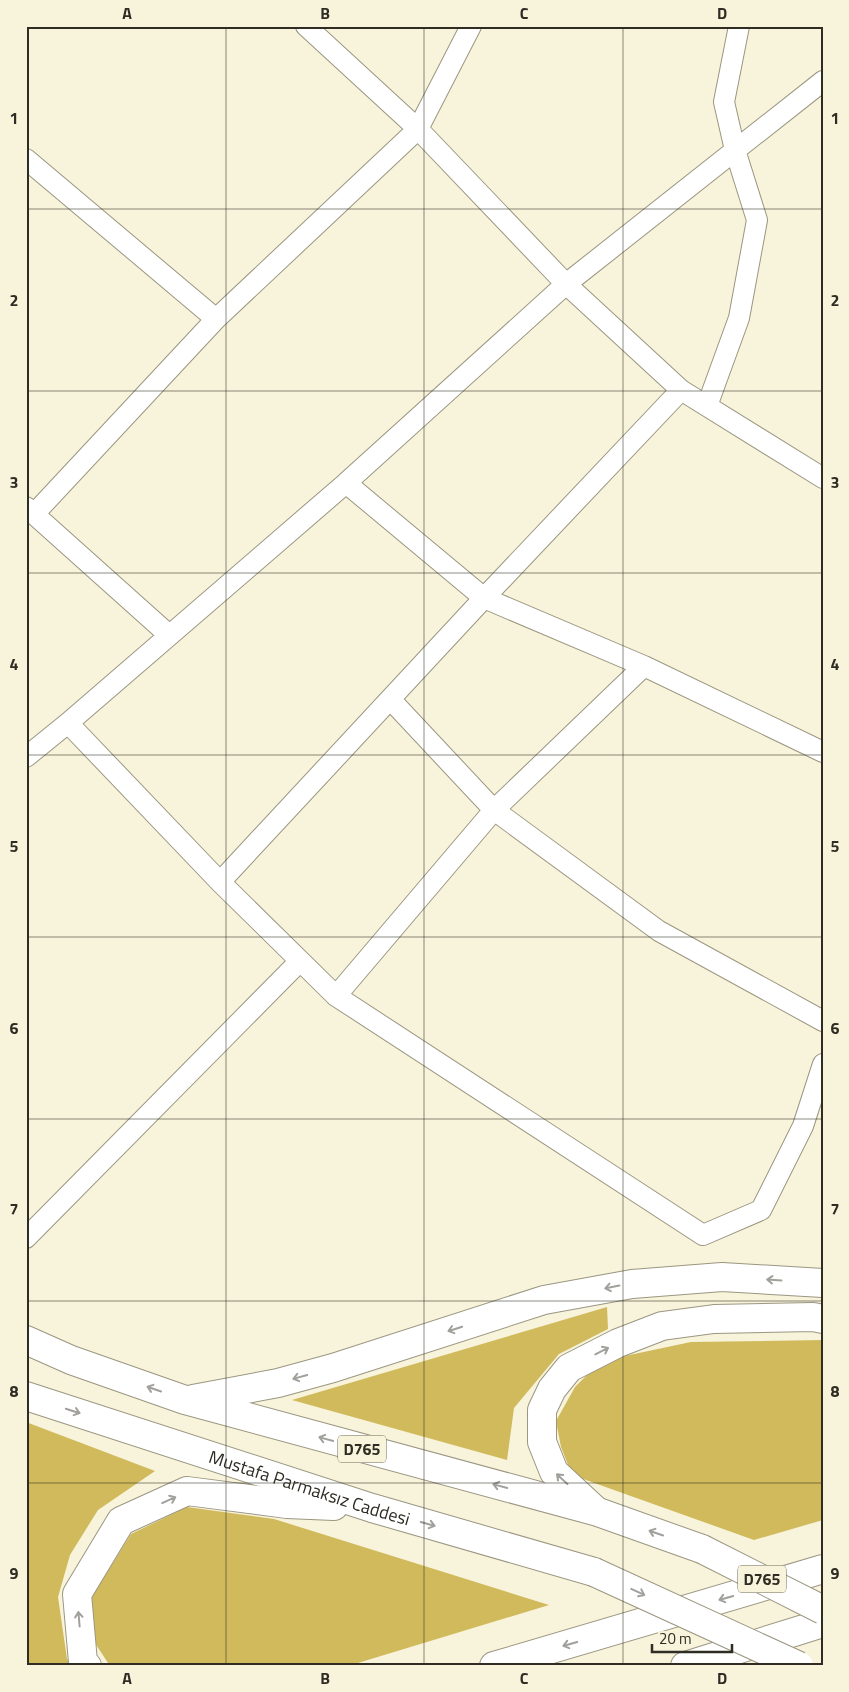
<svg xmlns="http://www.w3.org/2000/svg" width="849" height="1692" font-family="'Titillium Web',sans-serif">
<rect width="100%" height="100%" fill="#f8f3db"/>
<path fill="#d0ba5c" d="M607,1307L608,1329L559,1354L514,1408L507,1460L292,1400Z
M823,1340V1520L754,1540L572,1475L561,1447L556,1421L575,1387L601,1361L691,1342Z
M26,1422L155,1471L98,1510L70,1555L58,1597L67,1659L73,1666H26Z
M187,1507L274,1519L549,1605L348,1666H110L91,1637V1598L131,1534Z"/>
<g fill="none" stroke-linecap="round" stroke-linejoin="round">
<defs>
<path id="street" d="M306,26L418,129L566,284L681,390L823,478
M26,159L216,319
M707,406L739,318L757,220L735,150L724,102L739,26
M346,483L484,598L644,666L823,752
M26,507L169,635
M35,513L216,319L418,129L471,26
M390,699L494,810L659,931L823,1021
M68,723L220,882L336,996L703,1235L761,1210L803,1126L823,1064
M26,757L68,723L346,483L566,284L823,81
M220,882L484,598L681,390
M336,996L494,810L644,666
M26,1238L300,961"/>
<g id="highway">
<path d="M26,1340L71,1360L185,1400L598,1512L702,1549"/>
<path id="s1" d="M26,1396L372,1508L594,1572"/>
<path d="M193,1399L278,1383L333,1368L544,1300L632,1284L722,1277L823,1283"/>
<path d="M595,1510L554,1472L542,1442V1410L552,1389L569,1368L618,1343L662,1326L714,1319L813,1317L823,1319"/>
<path d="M87,1666L83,1662L77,1594L121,1521L187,1491L287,1504L334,1506"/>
<path d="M494,1666L823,1569"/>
<path d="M685,1666L823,1623"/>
</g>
</defs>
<use href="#street" stroke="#9b9680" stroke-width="22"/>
<use href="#highway" stroke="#9b9680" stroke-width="30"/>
<use href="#street" stroke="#fff" stroke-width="20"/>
<use href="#highway" stroke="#fff" stroke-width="28"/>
<defs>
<path id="highway-bridge" d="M702,1549L823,1610
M594,1572L799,1666"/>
</defs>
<use href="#highway-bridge" stroke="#9b9680" stroke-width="30" stroke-linecap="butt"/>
<use href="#highway-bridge" stroke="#fff" stroke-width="28"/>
</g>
<defs><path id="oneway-shaft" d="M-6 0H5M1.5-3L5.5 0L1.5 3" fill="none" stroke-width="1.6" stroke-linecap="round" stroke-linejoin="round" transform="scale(1.25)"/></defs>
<g stroke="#a1a09c">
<use href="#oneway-shaft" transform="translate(774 1280) rotate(-176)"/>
<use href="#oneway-shaft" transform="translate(612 1287) rotate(169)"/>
<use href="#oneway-shaft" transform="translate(455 1329) rotate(162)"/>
<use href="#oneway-shaft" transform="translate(602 1351) rotate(-27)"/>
<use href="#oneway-shaft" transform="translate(300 1377) rotate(165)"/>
<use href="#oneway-shaft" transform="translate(154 1389) rotate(-161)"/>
<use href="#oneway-shaft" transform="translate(73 1411) rotate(18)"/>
<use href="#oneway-shaft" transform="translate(326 1439) rotate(-165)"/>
<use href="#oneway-shaft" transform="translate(562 1479) rotate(-137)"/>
<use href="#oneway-shaft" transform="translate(500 1486) rotate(-165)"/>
<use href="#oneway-shaft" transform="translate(169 1500) rotate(-24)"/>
<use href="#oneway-shaft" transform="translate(428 1524) rotate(16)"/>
<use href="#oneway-shaft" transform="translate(656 1533) rotate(-161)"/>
<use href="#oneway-shaft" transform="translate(638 1592) rotate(25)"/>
<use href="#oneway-shaft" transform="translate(726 1598) rotate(164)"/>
<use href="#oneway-shaft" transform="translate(79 1619) rotate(-95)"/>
<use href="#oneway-shaft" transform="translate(570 1644) rotate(164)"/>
</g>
<path fill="none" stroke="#2e2c23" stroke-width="1" stroke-opacity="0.55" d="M226,26V1666M424,26V1666M623,26V1666M26,209H823M26,391H823M26,573H823M26,755H823M26,937H823M26,1119H823M26,1301H823M26,1483H823"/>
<g text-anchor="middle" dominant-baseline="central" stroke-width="4.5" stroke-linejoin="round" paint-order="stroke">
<g fill="#f8f3db" stroke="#6b685a" stroke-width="1">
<rect x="338" y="1435.5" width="48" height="27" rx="4"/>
<rect x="738" y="1565.5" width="48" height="27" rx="4"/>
</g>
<g font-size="16" font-weight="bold" fill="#2e2c23">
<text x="362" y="1449">D765</text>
<text x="762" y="1579">D765</text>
</g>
<g font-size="18" fill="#2e2c23" stroke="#f8f3db">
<text stroke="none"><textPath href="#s1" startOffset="298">Mustafa Parmaksız Caddesi</textPath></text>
</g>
</g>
<rect width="849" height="1692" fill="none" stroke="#f8f3db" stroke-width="55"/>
<path d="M652 1644v8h80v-8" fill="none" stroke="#2e2c23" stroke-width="2.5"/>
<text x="659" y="1644" font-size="15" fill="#2e2c23" stroke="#f8f3db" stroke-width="4" paint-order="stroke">20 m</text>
<rect x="28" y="28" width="794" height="1636" fill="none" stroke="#2e2c23" stroke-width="2"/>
<g font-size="16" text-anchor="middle" font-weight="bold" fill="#2e2c23">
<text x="127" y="19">A</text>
<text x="325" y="19">B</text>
<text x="524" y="19">C</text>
<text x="722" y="19">D</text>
<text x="14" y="124">1</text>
<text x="835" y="124">1</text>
<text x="14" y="306">2</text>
<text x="835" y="306">2</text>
<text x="14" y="488">3</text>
<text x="835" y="488">3</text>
<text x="14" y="670">4</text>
<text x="835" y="670">4</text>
<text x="14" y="852">5</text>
<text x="835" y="852">5</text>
<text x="14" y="1034">6</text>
<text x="835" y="1034">6</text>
<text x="14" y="1215">7</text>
<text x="835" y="1215">7</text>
<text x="14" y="1397">8</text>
<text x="835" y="1397">8</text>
<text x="14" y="1579">9</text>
<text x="835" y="1579">9</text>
<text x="127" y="1684">A</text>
<text x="325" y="1684">B</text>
<text x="524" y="1684">C</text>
<text x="722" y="1684">D</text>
</g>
</svg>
